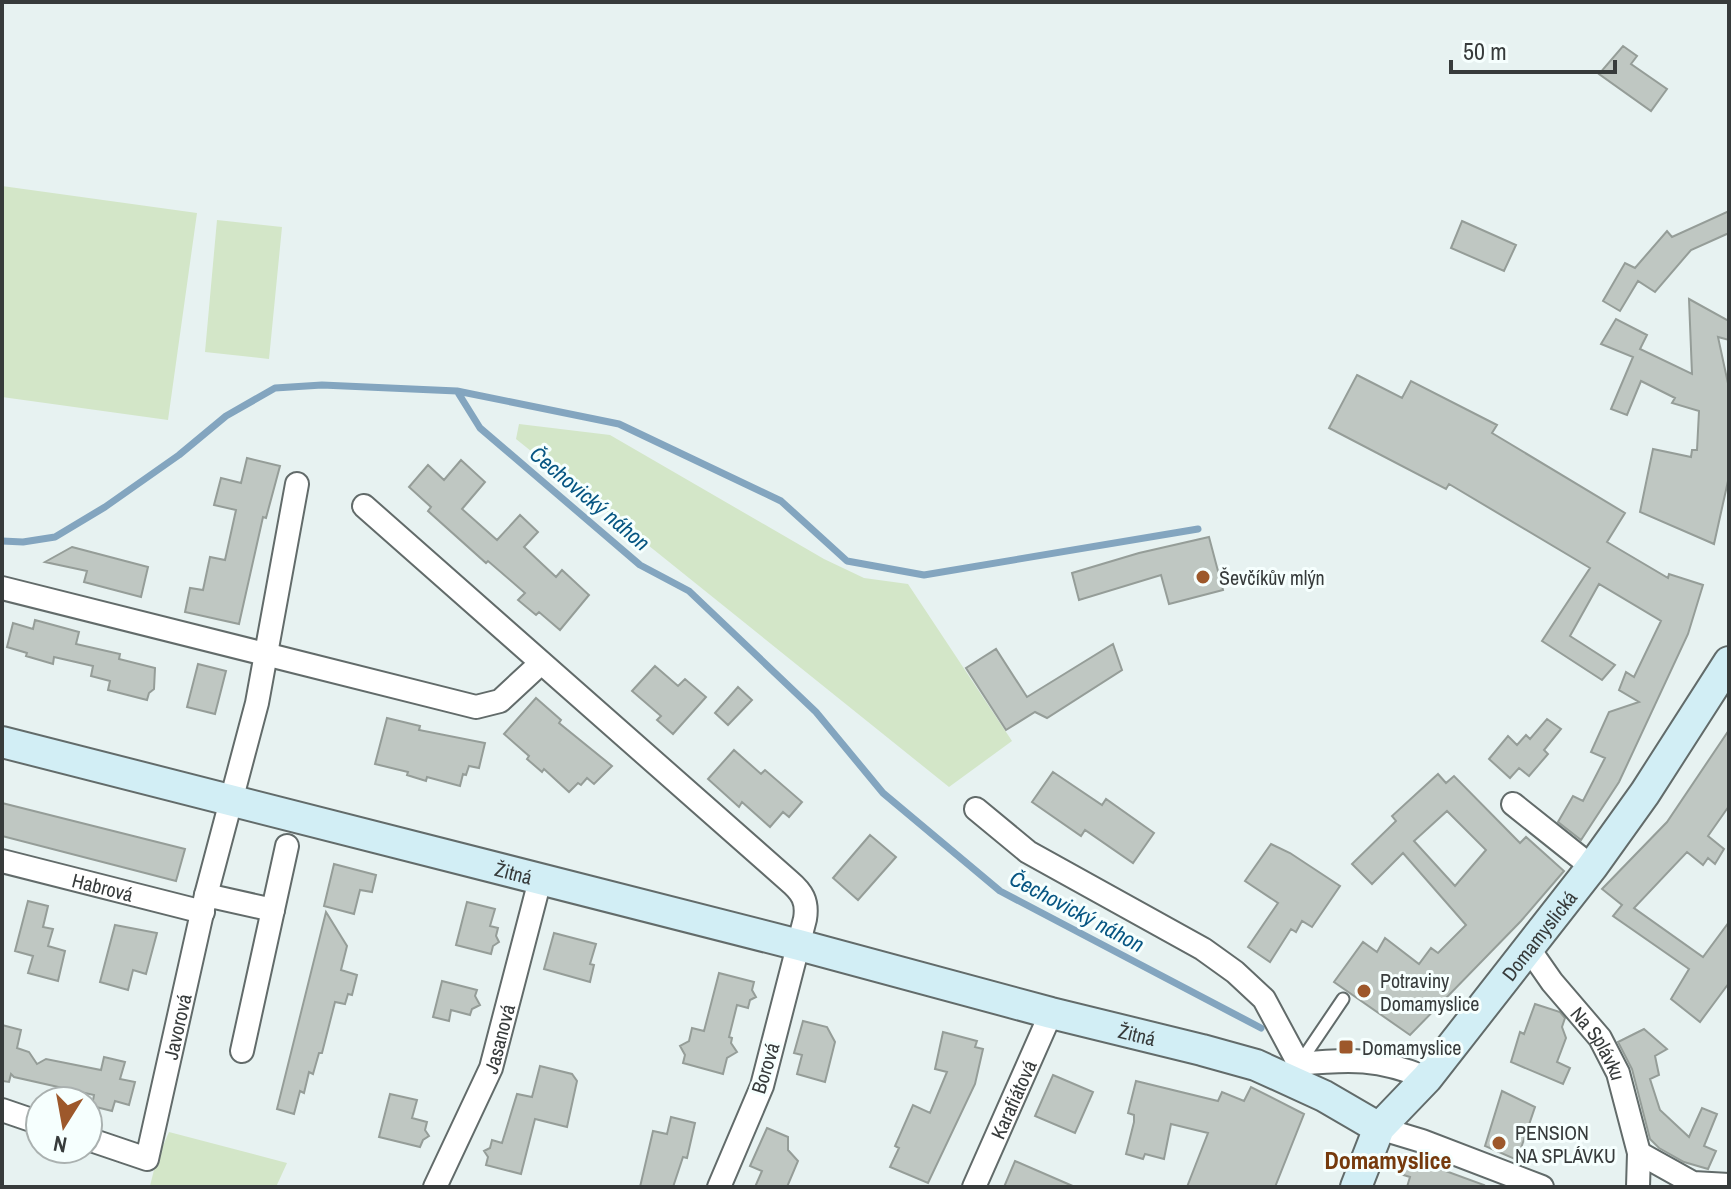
<svg xmlns="http://www.w3.org/2000/svg" width="1731" height="1189" font-family="'Archivo Narrow',sans-serif">
<rect width="100%" height="100%" fill="#e7f2f1"/>
<path fill="#d3e6c8" d="M2,186L197,213L168,420L2,397Z
M217,220L282,227L269,359L205,352Z
M519,424L610,435L824,559L864,578L908,584L1012,741L949,787L516,439Z
M169,1132L287,1163L276,1187L150,1186L156,1162Z"/>
<g fill="none" stroke-linecap="round" stroke-linejoin="round">
<path stroke="#83a5bf" stroke-width="7" d="M457,391L619,424L781,501L847,561L924,575L1198,529
M2,541L23,542L55,537L105,507L179,455L226,416L275,388L322,385L457,391L480,428L640,565L689,591L816,712L883,793L1000,891L1261,1028"/>
</g>
<path fill="#bfc7c2" stroke="#959d98" stroke-width="2" fill-rule="evenodd" d="M1623,46L1637,56L1631,64L1667,89L1651,111L1599,74Z
M1729,211V233L1691,250L1655,292L1638,281L1620,311L1603,301L1625,263L1635,268L1667,231L1672,237Z
M1462,221L1516,245L1504,271L1451,248Z
M1689,299L1729,321V340L1718,337L1729,388V453L1728,481L1714,544L1640,512L1653,449L1691,457L1692,450H1697L1699,411L1672,403L1675,398L1641,381L1627,415L1611,409L1633,357L1601,344L1616,319L1647,335L1640,349L1692,374Z
M1357,375L1402,398L1411,381L1497,425L1492,433L1625,513L1607,542L1668,578L1669,574L1703,585L1688,634L1619,782L1581,840L1558,822L1573,796L1583,801L1605,758L1591,752L1609,712L1639,702L1619,690L1626,672L1634,677L1661,621L1599,584L1570,636L1615,665L1602,680L1542,641L1590,568L1449,484L1446,489L1329,428Z
M247,458L280,466L266,518L263,517L239,624L185,612L190,588L203,590L210,557L225,560L236,510L214,505L221,478L241,483Z
M461,460L485,482L462,509L497,540L520,515L538,532L524,547L556,577L562,570L589,595L560,630L539,612L536,615L518,600L525,593L488,561L486,563L428,511L431,507L409,487L428,465L444,480Z
M1209,537L1223,590L1169,604L1161,575L1079,600L1072,573L1139,553Z
M72,547L148,567L141,597L84,582L87,571L45,562Z
M35,620L79,632L76,644L120,654L119,659L155,668L154,689L149,693L147,700L108,690L110,681L91,676L93,666L54,657L53,664L26,656L27,653L7,647L13,623L33,629Z
M1113,644L1122,670L1047,718L1035,712L1006,730L966,668L996,649L1027,697Z
M198,664L226,671L215,714L187,707Z
M655,666L678,686L685,679L706,697L673,734L657,720L661,716L632,691Z
M738,687L752,700L728,725L715,713Z
M536,698L561,720L559,723L612,766L594,784L587,778L581,785L578,783L569,792L544,769L542,772L527,759L529,756L504,734Z
M387,718L420,726L419,730L485,743L479,768L469,766L466,775L463,774L460,786L427,777L426,781L407,775L408,772L375,764Z
M1547,719L1561,729L1544,750L1548,754L1529,776L1519,768L1510,778L1489,759L1508,736L1517,745L1526,735L1530,739Z
M1729,730V806L1708,836L1724,849L1715,864L1708,858L1703,865L1687,852L1634,908L1703,957L1729,922V983L1700,1022L1671,999L1689,969L1613,916L1622,905L1602,889L1667,822Z
M734,750L761,774L765,770L802,802L789,817L783,812L770,827L742,802L739,807L708,779Z
M1053,772L1102,805L1106,799L1154,833L1133,863L1085,830L1081,836L1032,802Z
M1438,774L1446,783L1454,776L1520,843L1526,837L1564,871L1521,921L1410,1035L1334,982L1363,942L1377,952L1385,938L1419,964L1431,948L1438,953L1466,925L1403,853L1372,884L1352,864L1396,821L1392,816ZM1447,811L1486,850L1455,886L1414,841Z
M2,803L185,849L176,881L2,836Z
M870,835L896,857L858,900L833,878Z
M1271,844L1290,853L1340,886L1312,927L1302,921L1296,932L1291,929L1270,962L1248,947L1278,903L1245,881Z
M334,864L376,875L372,892L360,890L354,914L324,906Z
M28,901L48,906L43,927L53,929L48,946L65,951L58,981L28,973L33,956L15,951Z
M467,902L495,909L490,926L498,928L496,936L499,942L493,946L491,954L456,945Z
M326,912L347,946L341,970L357,975L352,995L348,994L345,1004L335,1002L322,1053H319L313,1074L309,1072L304,1093L300,1091L294,1114L277,1109Z
M115,925L157,933L146,974L133,970L128,990L100,982Z
M554,933L596,944L590,964L594,965L590,982L544,969Z
M719,973L754,982L752,990L756,997L750,1000L748,1008L737,1005L729,1037L732,1038L731,1043L737,1052L727,1058L723,1074L683,1063L685,1055L680,1046L689,1041L692,1028L704,1031Z
M442,981L477,990L475,996L480,1005L472,1009L470,1015L451,1010L449,1021L433,1017Z
M1535,1004L1560,1012L1565,1018L1562,1027L1566,1038L1557,1062L1570,1068L1563,1084L1511,1062L1520,1032L1524,1034Z
M803,1021L827,1027L835,1042L825,1082L797,1074L802,1055L794,1053Z
M2,1025L21,1030L17,1048L29,1052L37,1064L46,1059L101,1070L104,1057L125,1062L120,1079L135,1082L129,1105L115,1101L112,1111L92,1106L94,1095L14,1077L11,1074L9,1082L2,1081Z
M1644,1029L1667,1049L1655,1056L1659,1075L1650,1079L1660,1110L1689,1137L1702,1108L1717,1114L1704,1146L1716,1151L1708,1169L1684,1162L1659,1148L1650,1139L1632,1069L1618,1042Z
M943,1032L977,1041L975,1047L983,1049L975,1084L928,1183L890,1167L899,1148L895,1146L913,1105L930,1113L947,1072L935,1069Z
M540,1066L572,1074L577,1081L567,1127L535,1119L521,1174L486,1165L488,1157L484,1151L490,1148L492,1140L502,1143L517,1094L532,1097Z
M1053,1075L1093,1092L1075,1133L1035,1116Z
M1136,1081L1218,1101L1222,1092L1244,1101L1251,1087L1304,1114L1275,1187H1187L1208,1133L1171,1124L1164,1159L1145,1154L1143,1159L1126,1154L1134,1122V1115L1128,1113Z
M1502,1091L1535,1107L1517,1160L1485,1146Z
M390,1094L417,1100L412,1118L427,1122L425,1130L429,1136L423,1140L420,1147L379,1137Z
M671,1117L695,1123L687,1158L683,1157L673,1187H640L653,1131L667,1134Z
M767,1128L788,1137V1150L798,1161L787,1187H755L762,1171L750,1166Z
M1402,1155L1484,1185L1483,1187H1407L1410,1177L1397,1173Z
M1015,1161L1075,1187H1004Z"/>
<g fill="none" stroke-linecap="round" stroke-linejoin="round">
<defs>
<path id="lane" d="M1299,1064L1343,999"/>
<g id="street">
<path d="M364,506L789,881C802,892 808,901 805,919L762,1086L719,1187"/>
<path d="M2,588L476,707L500,701L541,663"/>
<path d="M1513,804L1592,867"/>
<path d="M976,809L1028,852L1203,949L1235,972L1264,999L1299,1064"/>
<path id="s1" d="M2,861L203,912"/>
<path d="M206,895L273,910"/>
<path id="s2" d="M1529,949L1552,982L1600,1038L1618,1073L1639,1153L1638,1187"/>
<path d="M242,1051L287,846"/>
<path d="M1290,1075L1299,1064C1350,1059 1378,1058 1427,1078"/>
<path d="M2,1110L40,1123"/>
<path d="M1379,1128L1422,1141L1542,1187"/>
<path id="s3" d="M88,1139L147,1159L206,895L257,703L297,484"/>
<path d="M1639,1153L1693,1183L1729,1185"/>
<path id="s4" d="M435,1187L491,1068L540,880"/>
<path id="s5" d="M974,1187L1051,1013"/>
</g>
<g id="secondary">
<path id="s6" d="M2,742L799,945L1051,1013L1202,1050L1256,1065L1324,1096L1379,1128"/>
<path id="s7" d="M1356,1187L1379,1128L1427,1078L1592,867L1645,793L1729,662"/>
</g>
</defs>
<use href="#lane" stroke="#626b6a" stroke-width="15"/>
<use href="#street" stroke="#626b6a" stroke-width="26"/>
<use href="#secondary" stroke="#626b6a" stroke-width="34"/>
<use href="#lane" stroke="#fff" stroke-width="11"/>
<use href="#street" stroke="#fff" stroke-width="22"/>
<use href="#secondary" stroke="#d2eef5" stroke-width="30"/>
</g>
<g fill="#9d582b" stroke="#f6fffe" stroke-width="3">
<circle cx="1203" cy="577" r="8"/>
<circle cx="1364" cy="991" r="8"/>
<rect x="1338" y="1039" width="16" height="16" rx="4"/>
<circle cx="1499" cy="1143" r="8"/>
</g>
<g text-anchor="middle" dominant-baseline="central" stroke-width="6" stroke-linejoin="round" paint-order="stroke">
<g font-size="20" fill="#373b3b" stroke="#f6fffe" text-anchor="start">
<text x="1219" y="577">Ševčíkův mlýn</text>
<text x="1380" y="980">Potraviny<tspan x="1380" dy="23">Domamyslice</tspan></text>
<text x="1362" y="1047">Domamyslice</text>
<text x="1515" y="1132">PENSION<tspan x="1515" dy="23">NA SPLÁVKU</tspan></text>
</g>
<g font-size="20" fill="#373b3b" stroke="#f6fffe">
<text stroke="none"><textPath href="#s6" startOffset="528">Žitná</textPath></text>
<text stroke="none"><textPath href="#s1" startOffset="104">Habrová</textPath></text>
<text stroke="none"><textPath href="#s7" startOffset="314">Domamyslická</textPath></text>
<text stroke="none"><textPath href="#s3" startOffset="198">Javorová</textPath></text>
<text stroke="none"><textPath href="#s6" startOffset="1172">Žitná</textPath></text>
<text stroke="none"><textPath href="#s4" startOffset="162">Jasanová</textPath></text>
<text stroke="none"><textPath href="#s2" startOffset="118">Na Splávku</textPath></text>
<text transform="translate(765 1068) rotate(-73)">Borová</text>
<text stroke="none"><textPath href="#s5" startOffset="96">Karafiátová</textPath></text>
</g>
<g font-size="22" font-style="italic" fill="#065582" stroke="#f6fffe">
<text transform="translate(590 498) rotate(40)">Čechovický náhon</text>
<text transform="translate(1077 911) rotate(28)">Čechovický náhon</text>
</g>
<g font-size="24" font-weight="bold" fill="#763a0d" stroke="#f6fffe">
<text x="1388" y="1160">Domamyslice</text>
</g>
</g>
<rect width="1731" height="1189" fill="none" stroke="#373b3b" stroke-width="8"/>
<g transform="translate(64 1125) rotate(191)"><circle r="38" fill="#f6fffe" stroke="#aab1b0" stroke-width="2"/>
<path d="M0-6L14 30L0 20L-14 30Z" fill="#9d582b"/>
<text y="-12" font-size="22" font-weight="bold" text-anchor="middle" fill="#373b3b">N</text>
</g>
<path d="M1451 60v12h164v-12" fill="none" stroke="#373b3b" stroke-width="4"/>
<text x="1463" y="60" font-size="24" fill="#373b3b" stroke="#f6fffe" stroke-width="6" paint-order="stroke">50 m</text>
</svg>
